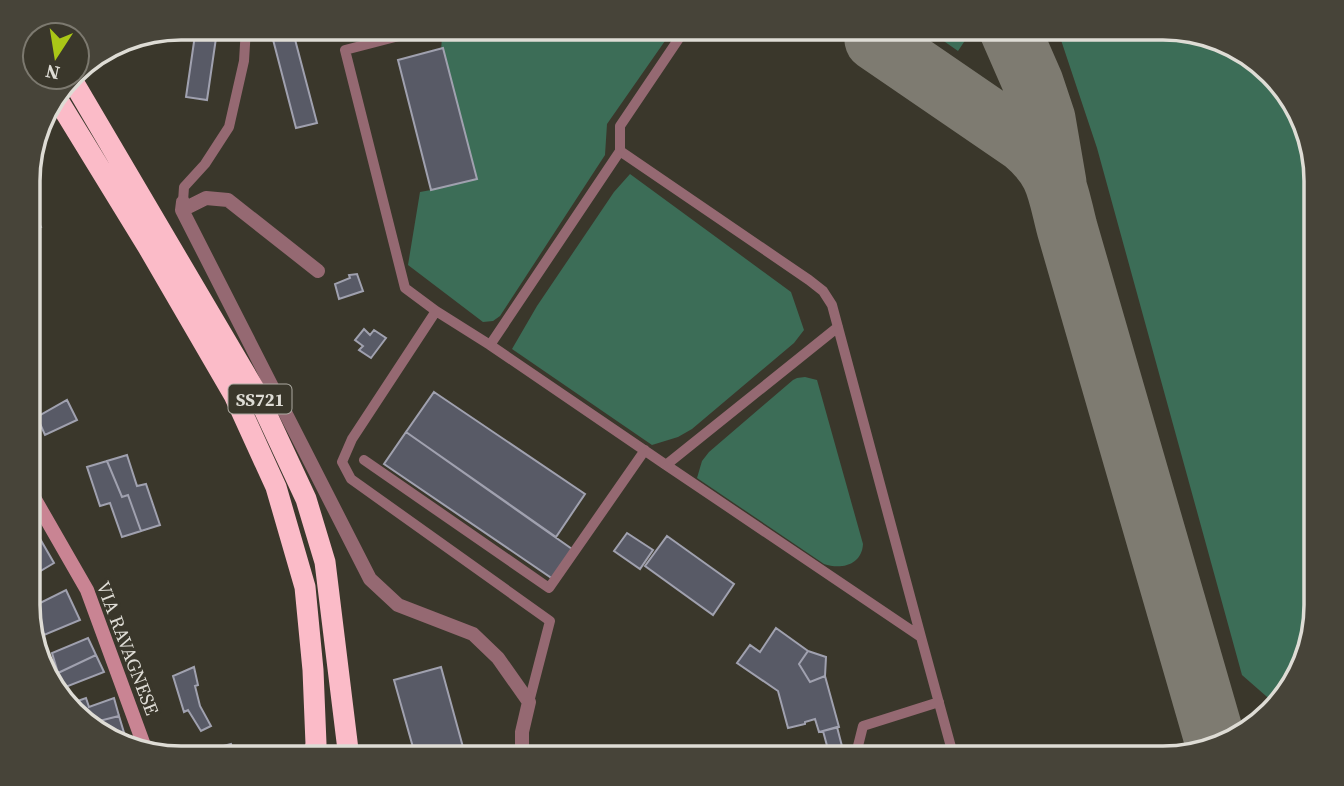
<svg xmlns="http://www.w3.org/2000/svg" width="1344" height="786" font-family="'Source Serif 4',serif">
<rect width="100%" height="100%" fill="#3a372b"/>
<path fill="#3c6d57" d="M479,28H674L607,124L605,155L500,316L493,321L483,322L408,265L420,192L431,190L442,37Z
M925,28H963L966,39L958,51Z
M1057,28H1163L1240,49L1290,96L1316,171V614L1295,682L1274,703L1242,675L1097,148Z
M630,174L791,292L804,330L794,343L692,429L678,437L652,445L512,349L537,306L614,192Z
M805,377L817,380L863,544C862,565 841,570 824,564L697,478L702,461L709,452L793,380L797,378Z"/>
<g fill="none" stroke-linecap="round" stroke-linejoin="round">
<path stroke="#7e7b71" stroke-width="61" d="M1009,28L1033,83L1045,119L1056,183
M875,40L1024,142C1057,170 1057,189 1067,228L1216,744"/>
</g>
<path fill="#585a66" stroke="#a0a1af" stroke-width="2" d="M270,28H292L317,123L296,128Z
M361,28H391L362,35Z
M195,35L216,38L207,100L186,97Z
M443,48L477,179L431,190L398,60Z
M37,219L41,227L29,233V223Z
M357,274L363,291L339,299L335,284L350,278L349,275Z
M364,329L370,335L374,330L386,338L371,358L359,350L363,346L355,340Z
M434,392L585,494L556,537L406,432Z
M67,400L77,420L45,435L37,417Z
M406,432L572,549L553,579L384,464Z
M127,455L137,486L146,484L160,525L141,531L128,495L122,497L107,461Z
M107,461L122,497L128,495L141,531L122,537L110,503L100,506L87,467Z
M29,520L39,537L32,541L29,536Z
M627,533L653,550L640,569L614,551Z
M667,536L734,584L713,615L645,566Z
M39,537L54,563L29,578L36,592L29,595V543Z
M66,590L80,620L44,635L30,608Z
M776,628L808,651L799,664L810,682L825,676L839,727L819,732L815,719L805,722V724L788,728L778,691L737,663L750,645L760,652Z
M88,638L96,655L58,673L52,653Z
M808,651L826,657L825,676L810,682L799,664Z
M96,655L104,672L63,688L58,673Z
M194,667L198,685L195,686L200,706L211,726L201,731L188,710L184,712L173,676Z
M441,667L466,758H416L394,680Z
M86,698L89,707L114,698L119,716L91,723V725L69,704Z
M119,716L125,736L116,740L104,737L91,725V723Z
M837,727L843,750L829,753L823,731Z
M231,744L235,758H219L216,748Z"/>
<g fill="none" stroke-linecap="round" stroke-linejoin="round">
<path stroke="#956972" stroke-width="10" d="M430,28L345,50L405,288L436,311L352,439L342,462L351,479L550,621L529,702
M183,202L184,187L205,164L229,127L244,61L246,28
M436,311L490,345L666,465L838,327
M490,345L620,151
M364,460L549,588L645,450
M666,465L921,637L832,305L823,291L809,280L620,151V126L686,28
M921,637L954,758
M855,758L863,726L939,702"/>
<path stroke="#956972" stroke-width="14" d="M183,202L182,210L370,579L398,605L473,634L498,658L529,702L522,732V758
M182,210L206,198L228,200L318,271"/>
<path stroke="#c98493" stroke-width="14" d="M29,489L87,590L145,748"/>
<path stroke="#fbbbc8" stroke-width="21" d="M71,78L257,394L306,499L325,562L349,758
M56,97L148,247L234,395L276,487L305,587L313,670L316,744L313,758"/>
</g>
<g text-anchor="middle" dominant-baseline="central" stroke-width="6" stroke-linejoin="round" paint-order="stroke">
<rect fill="#3a372b" stroke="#adaaa2" stroke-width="2" x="228.5" y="384.5" width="63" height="29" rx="5"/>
<g font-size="18" font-weight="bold" fill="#dedcd5">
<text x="260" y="399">SS721</text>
</g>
<g font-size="19" fill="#dedcd5" stroke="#3a372b">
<text transform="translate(128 648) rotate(69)">VIA RAVAGNESE</text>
</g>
</g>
<path d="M0 0H1344V786H0ZM181 40H1163A141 141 0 0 1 1304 181V605A141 141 0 0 1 1163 746H181A141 141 0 0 1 40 605V181A141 141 0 0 1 181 40Z" fill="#474439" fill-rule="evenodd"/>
<path fill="none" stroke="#dedcd5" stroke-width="3.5" d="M181 40H1163A141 141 0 0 1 1304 181V605A141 141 0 0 1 1163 746H181A141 141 0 0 1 40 605V181A141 141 0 0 1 181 40Z"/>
<g transform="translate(56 56) rotate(192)"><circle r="33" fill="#3a372b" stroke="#7c796f" stroke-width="2"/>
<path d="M0-5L12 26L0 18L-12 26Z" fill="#aac717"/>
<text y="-10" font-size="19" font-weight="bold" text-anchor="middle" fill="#dedcd5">N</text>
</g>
</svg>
